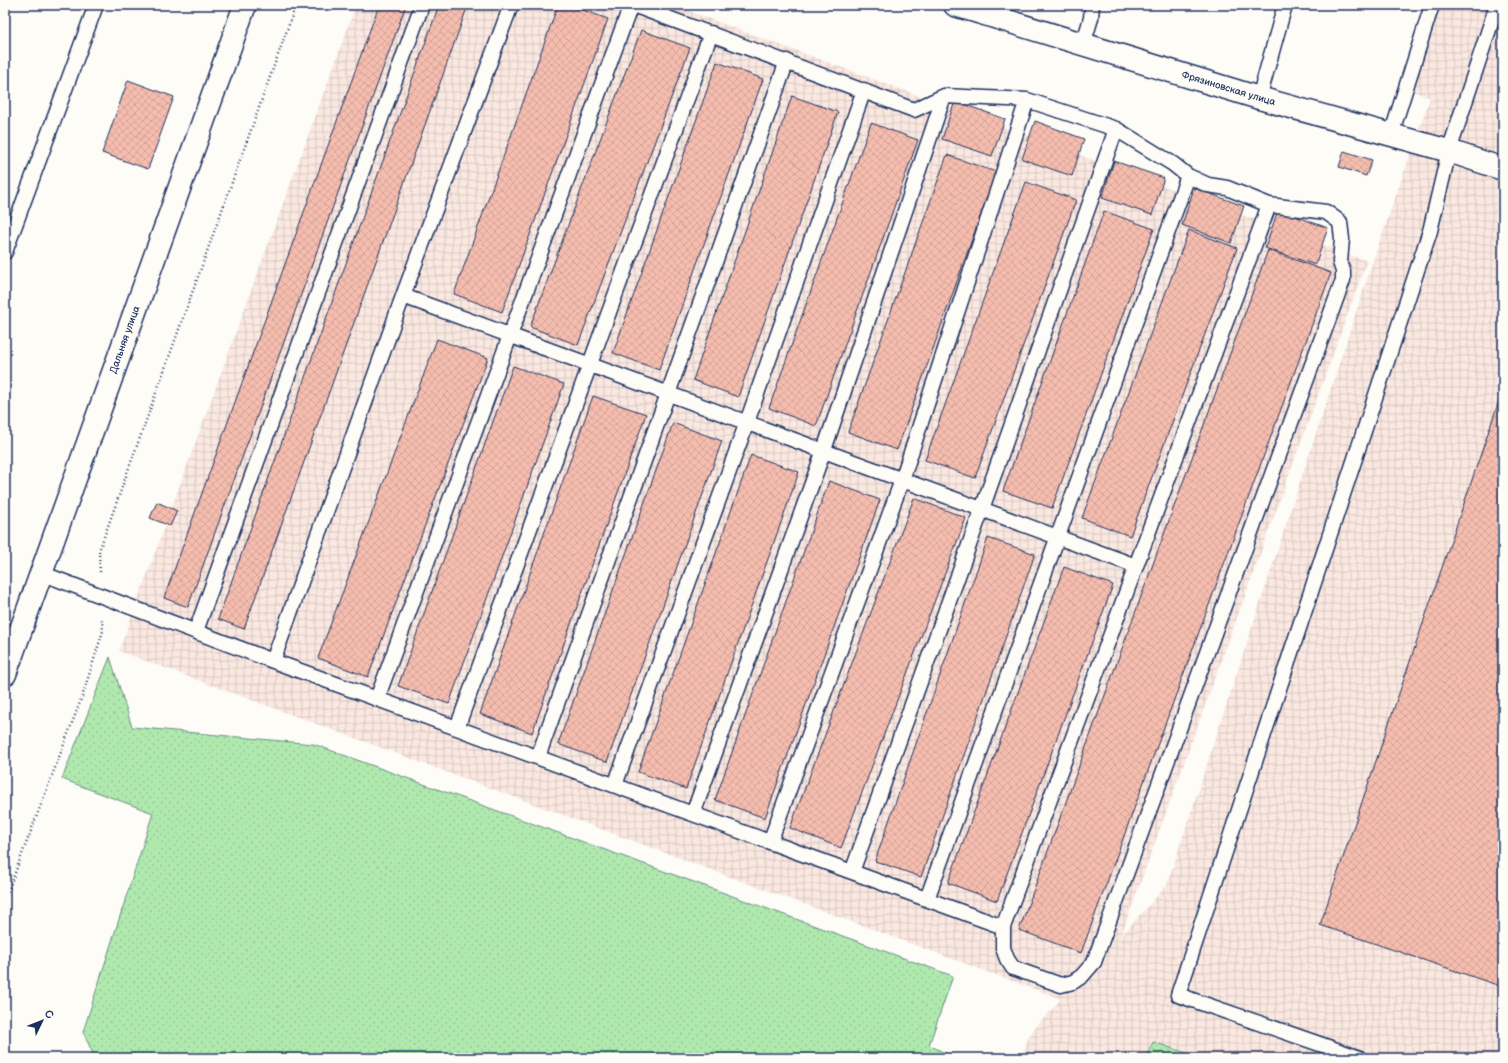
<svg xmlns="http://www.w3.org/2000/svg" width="1508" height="1063" font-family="'Balsamiq Sans',sans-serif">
<defs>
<pattern id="industrial-grid" width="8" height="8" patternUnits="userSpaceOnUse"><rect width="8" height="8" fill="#fbe9e1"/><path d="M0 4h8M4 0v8" fill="none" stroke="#d7c8c3"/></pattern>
<pattern id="grass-dots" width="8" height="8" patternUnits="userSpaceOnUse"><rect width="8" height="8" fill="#b0e9ae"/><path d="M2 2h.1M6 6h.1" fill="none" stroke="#97c898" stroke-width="1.8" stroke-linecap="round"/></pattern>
<pattern id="building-cross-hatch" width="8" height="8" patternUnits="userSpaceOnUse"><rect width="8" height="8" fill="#f6bdae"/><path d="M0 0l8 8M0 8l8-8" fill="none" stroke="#d2a398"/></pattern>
</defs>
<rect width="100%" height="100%" fill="#fdfcf7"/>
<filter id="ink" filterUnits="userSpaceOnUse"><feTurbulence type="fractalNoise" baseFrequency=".025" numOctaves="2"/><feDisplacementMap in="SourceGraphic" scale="8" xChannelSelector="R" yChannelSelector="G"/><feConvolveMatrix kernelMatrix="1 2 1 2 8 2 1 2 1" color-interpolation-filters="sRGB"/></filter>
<g filter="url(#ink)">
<path fill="url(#industrial-grid)" d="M356,5H672L1367,261L1121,936L1167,885L1374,258L1430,98L1413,91L1437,14L1412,5H1503V1058H1021L1030,1034L1061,999L119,651Z"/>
<path fill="url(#grass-dots)" stroke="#668c86" d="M110,657L132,727L313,744L953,976L929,1045L955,1058H95L83,1032L153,813L62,779Z
M1153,1042L1202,1058H1147Z"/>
<path fill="url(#building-cross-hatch)" stroke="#1b2f5e" d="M379,5H406L188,607L164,598Z
M439,5H468L244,629L218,619Z
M558,5H569L608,19L502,312L454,294Z
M641,30L690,48L578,345L530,327Z
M717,62L763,79L659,370L613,353Z
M128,80L174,97L148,169L102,153Z
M792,96L838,112L738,397L693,380Z
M955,101L1005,119L992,156L942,139Z
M1035,121L1084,139L1072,176L1022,159Z
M871,123L918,140L816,426L769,408Z
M1344,151L1372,160L1366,176L1339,167Z
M947,155L996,172L897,450L848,432Z
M1114,161L1164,178L1152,215L1102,198Z
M1026,182L1076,200L975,478L925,460Z
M1194,188L1244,206L1231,243L1182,225Z
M1278,210L1328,228L1315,265L1265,248Z
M1104,211L1154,229L1052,508L1003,491Z
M1189,230L1237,248L1130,536L1082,518Z
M1268,250L1331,273L1081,953L1019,930Z
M437,339L488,358L368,677L318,658Z
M513,366L564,384L449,704L398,686Z
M1503,389V987L1320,925Z
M593,396L646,414L532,733L480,714Z
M673,423L722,441L607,762L558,744Z
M751,455L799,472L686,789L638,772Z
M829,481L880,500L765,818L715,800Z
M914,498L966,518L841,848L790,828Z
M157,502L177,511L170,526L150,518Z
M988,538L1035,554L921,877L875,861Z
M1064,567L1113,585L997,901L948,883Z"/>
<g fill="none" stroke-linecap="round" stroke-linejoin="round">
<defs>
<path id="service" d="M1083,45L1091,18L1092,5
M1259,98L1285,5
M1391,135L1432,5
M5,252L96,5
M403,296L1136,566
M41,573L273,661L1003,927V948L1007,959L1013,968L1061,985L1073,982L1082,976L1094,962L1343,280V271L1340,262L1342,239L1340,222L1326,212L1269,205L1227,188L1208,185L1188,176L1173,164L1116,129L1027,100L944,96L914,110L633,5
M196,631L422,5
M273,661L403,296L511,5
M377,699L631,5
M457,728L711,33
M538,757L787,61
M615,785L747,422L864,90
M693,814L824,450L944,96
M770,842L902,480L1027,100
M852,872L982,509L1116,129
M927,899L1188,176
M1003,927L1269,205
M1360,1058L1178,995L1430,231L1449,151L1497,5"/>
<g id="minor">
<path id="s1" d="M955,5L1259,98L1449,151L1503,169"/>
</g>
<g id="tertiary">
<path id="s2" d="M5,674L245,5"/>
</g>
</defs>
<use href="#service" stroke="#1b2f5e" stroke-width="17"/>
<use href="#minor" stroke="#1b2f5e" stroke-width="25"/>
<use href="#tertiary" stroke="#1b2f5e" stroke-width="25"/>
<path stroke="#1b2f5e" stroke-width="2.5" stroke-dasharray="1 3" stroke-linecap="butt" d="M100,572L99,551L296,5
M5,899L82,697L103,631L102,619"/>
<use href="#service" stroke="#fdfcf7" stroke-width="14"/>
<use href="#minor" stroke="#fdfcf7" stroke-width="22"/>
<use href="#tertiary" stroke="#fdfcf7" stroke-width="22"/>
</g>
</g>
<g text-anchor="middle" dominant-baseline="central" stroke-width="3.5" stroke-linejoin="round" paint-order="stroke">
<g font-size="10" fill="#1b2f5e" stroke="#fdfcf7">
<text stroke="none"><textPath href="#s1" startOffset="286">Фрязиновская улица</textPath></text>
<text stroke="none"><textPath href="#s2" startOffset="355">Дальняя улица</textPath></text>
</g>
</g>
<rect width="1508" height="1063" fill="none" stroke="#fdfcf7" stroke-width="20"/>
<rect x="10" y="10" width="1488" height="1043" fill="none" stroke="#1b2f5e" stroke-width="1.5" filter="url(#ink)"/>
<g transform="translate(42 1021) rotate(47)" stroke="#fdfcf7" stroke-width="3" paint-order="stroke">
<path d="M0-3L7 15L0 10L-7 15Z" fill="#1b2f5e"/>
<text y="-6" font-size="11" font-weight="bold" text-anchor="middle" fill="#1b2f5e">С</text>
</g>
</svg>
